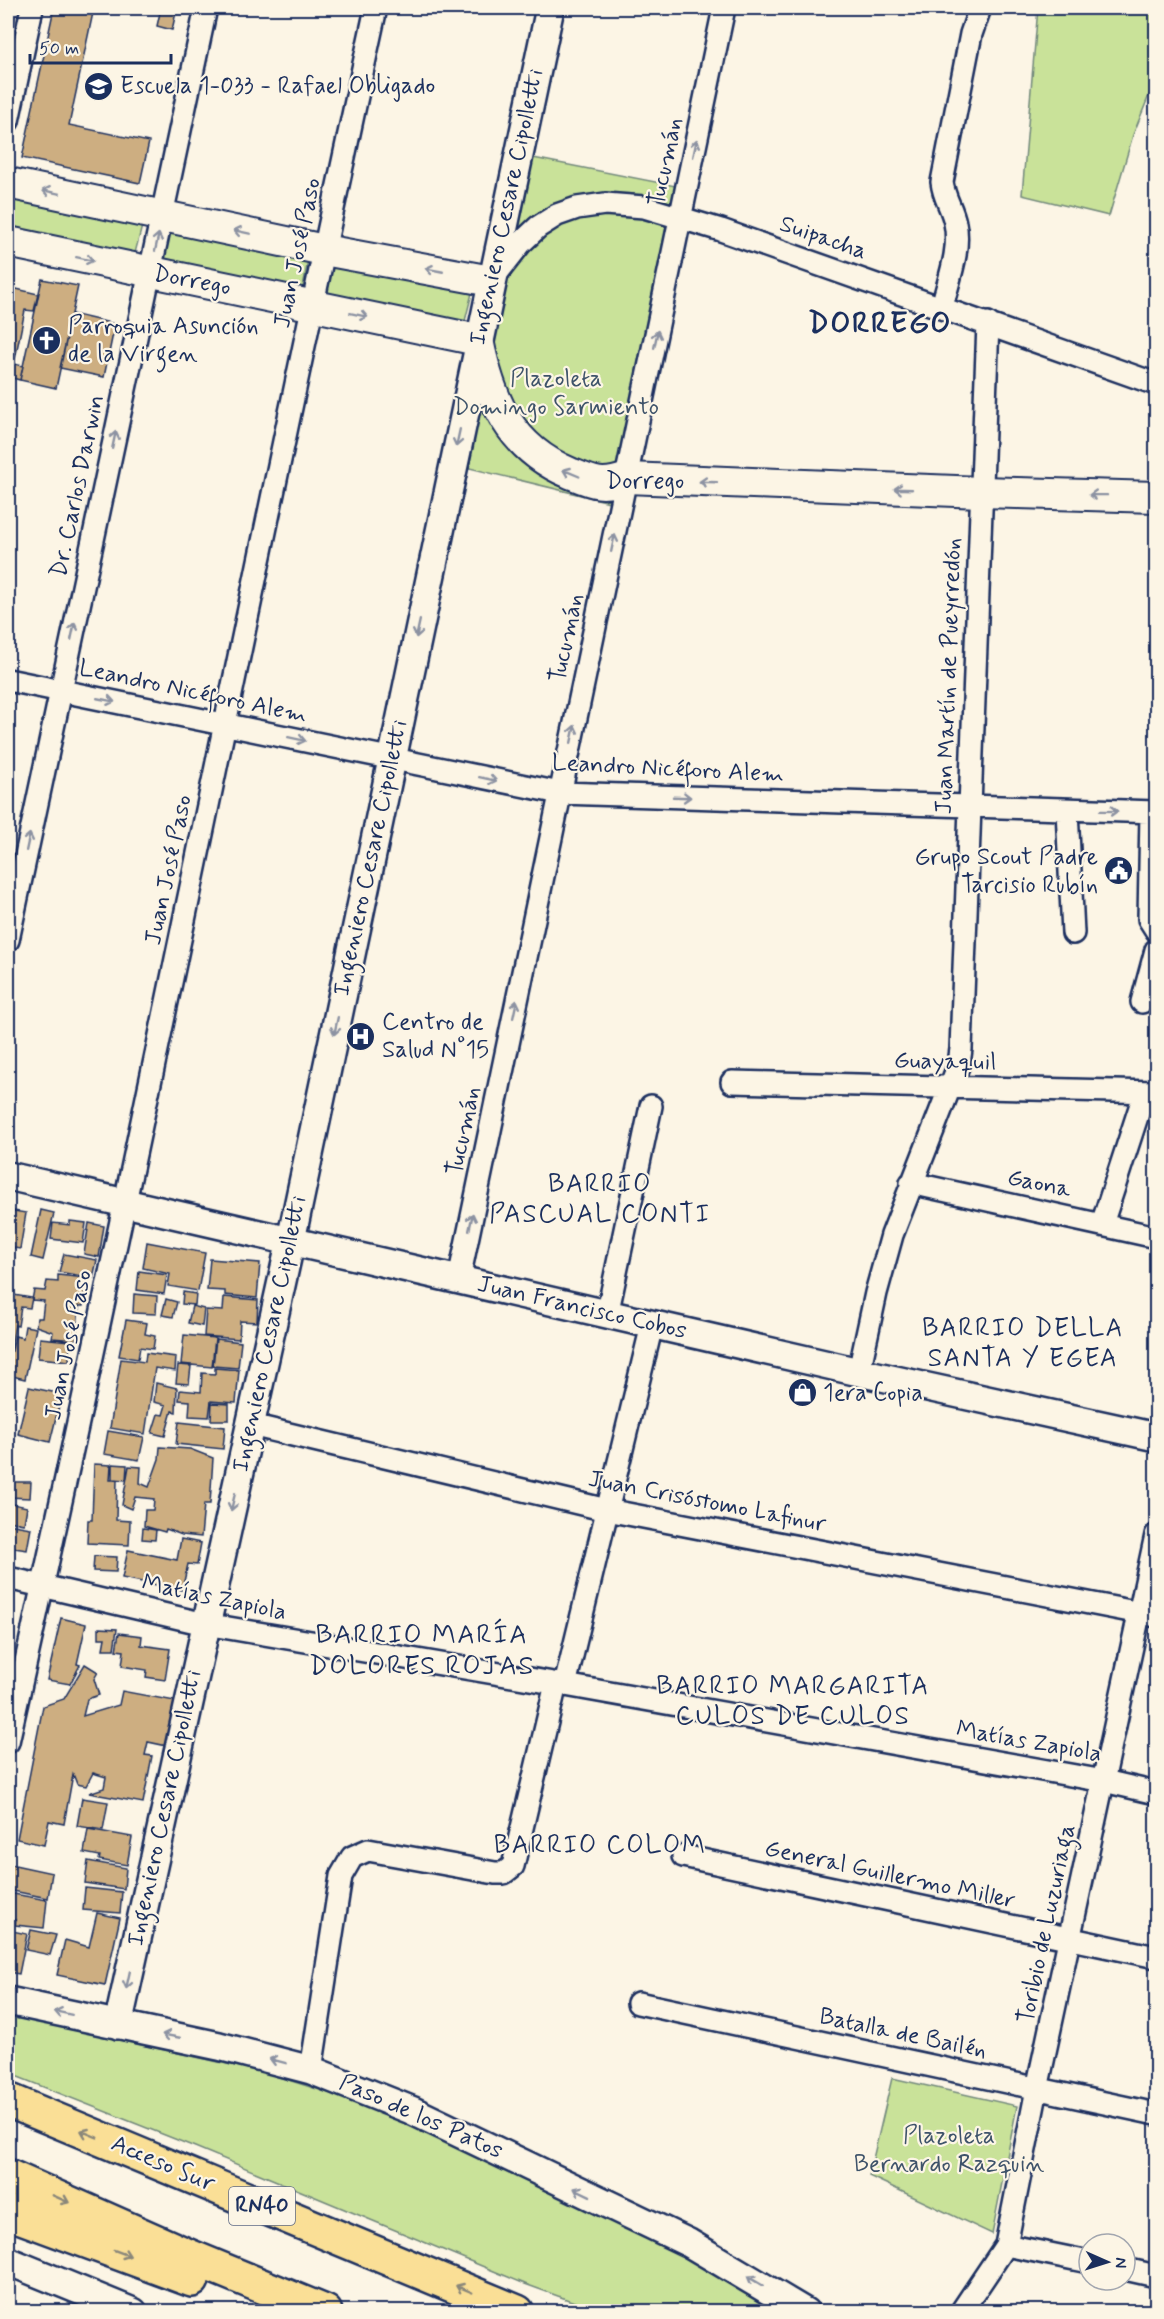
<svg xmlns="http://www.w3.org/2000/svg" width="1164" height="2319" font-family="Mynerve,sans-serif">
<rect width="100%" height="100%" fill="#fcf5e5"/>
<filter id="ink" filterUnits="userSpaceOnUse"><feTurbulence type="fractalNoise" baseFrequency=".0167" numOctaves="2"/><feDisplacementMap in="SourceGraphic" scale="12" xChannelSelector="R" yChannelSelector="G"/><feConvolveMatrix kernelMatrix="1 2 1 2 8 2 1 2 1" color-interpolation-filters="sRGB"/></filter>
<g filter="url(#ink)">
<path fill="#c9e299" stroke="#72887c" stroke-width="1.5" d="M1038,8H1153L1156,10V78L1133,135L1109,216L1022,195Z
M518,155L686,188L622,505L453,464Z
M8,195L142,226L135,253L8,229Z
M170,231L308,260L303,287L300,289L165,261L164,257Z
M333,266L470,290L472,293L465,321L463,323L327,293Z
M8,2015L263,2072L342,2097L464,2148L530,2183L621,2224L690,2260L778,2311H599L525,2284L195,2147L8,2073Z
M892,2078L1017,2106L992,2234L869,2176Z"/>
<path fill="#cdae81" stroke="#1b2f5e" stroke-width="1.5" d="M54,8H94L69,125L149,142L140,183L22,158Z
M161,8H177L172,30L157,26Z
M42,279L78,286L56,388L20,380Z
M8,287L38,294L34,311L25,310L14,364L23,366L20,380L8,377Z
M72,314L115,324L104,377L60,368Z
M8,1210L26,1213L20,1249L8,1247Z
M41,1210L54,1213L43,1260L31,1257Z
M70,1221L86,1223L83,1243L51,1239L53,1223L70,1225Z
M89,1223L104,1226L99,1257L84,1254Z
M147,1242L205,1253L198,1291L168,1286L170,1274L143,1268Z
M64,1254L97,1260L93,1278L59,1272Z
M210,1259L260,1263L257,1298L225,1295V1291L207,1290Z
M139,1271L167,1275L164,1294L137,1290Z
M58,1275L86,1278L83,1306H79L76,1340L52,1338L53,1332L36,1326L37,1318H42L44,1301L32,1300L34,1290L45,1291L47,1281L58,1282Z
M183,1292L196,1294L195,1305L182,1304Z
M8,1294L32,1298L30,1308L21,1307L18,1326L15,1325L11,1348H8Z
M134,1294L157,1296L156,1314L133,1313Z
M224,1297L258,1300L257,1322L240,1321L239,1339L204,1336L206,1310L223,1311Z
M166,1299L177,1302L173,1317L162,1315Z
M192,1306L204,1309L202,1326L188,1323Z
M126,1320L147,1323L145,1334L155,1336L153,1349L140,1347L138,1359L119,1356Z
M25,1326L36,1328L25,1379L8,1375V1350L12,1351L15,1336L23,1338Z
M184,1335L215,1338L212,1367L181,1364Z
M40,1338L70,1341L69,1361L38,1358Z
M216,1339L241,1342L238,1368L213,1366Z
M146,1353L176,1357L175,1371L155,1368L145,1434L110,1428L121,1359L145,1362Z
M178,1365L191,1366L189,1384L176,1383Z
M215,1368L239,1370L236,1403L211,1401L209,1417L189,1416L190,1401L179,1400L180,1390L201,1392L202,1373L215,1374Z
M8,1379H14L10,1422H8Z
M156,1383L177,1388L176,1412L172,1411L165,1436L152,1433L158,1414L163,1415L166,1405L154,1402Z
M29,1387L62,1394L50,1442L18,1434Z
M212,1403L229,1404V1420H211Z
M179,1422L225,1427L223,1449L176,1444Z
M8,1425L12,1426L10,1441L8,1440Z
M108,1431L144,1437L139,1460L104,1454Z
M8,1442L14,1443L12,1465H8Z
M160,1447L190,1449L213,1458L210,1504H204L201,1537L182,1535L166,1529L165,1532L144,1526L145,1510H153L154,1499L135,1497L131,1509L122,1505L129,1466L141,1467L140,1483L149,1487L159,1459Z
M94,1464L111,1465L110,1480H117L116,1520L130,1521L129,1545L87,1543L88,1520H92Z
M112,1464L127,1465L126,1480L112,1479Z
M8,1472H11L10,1482H31L30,1498L8,1497Z
M8,1503L27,1507L24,1524L8,1521Z
M8,1524L31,1528L27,1550L8,1547Z
M143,1528L156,1530L155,1540L142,1539Z
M181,1539L201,1543L197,1565L188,1564L182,1590L122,1578L128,1550L177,1560Z
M94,1556L117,1557L116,1572L93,1571Z
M61,1618L86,1624L77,1664L80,1665L70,1684L47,1680Z
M8,1620L13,1621L11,1635L8,1634Z
M99,1628L117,1629L114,1649H103L105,1638H99Z
M119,1633L142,1636L141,1645L170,1649L165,1680L146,1677L147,1670L122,1666L124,1651L116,1650Z
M85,1664L98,1672L94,1679L99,1695L87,1699L83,1716L119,1705L122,1691L175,1701L167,1746L148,1742L145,1755L152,1756L143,1803L89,1793L104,1788L106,1777L93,1773L86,1786L77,1784L73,1774L64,1824L49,1821L44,1845L17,1839L43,1706L64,1699Z
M82,1798L108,1802L103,1830L77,1826Z
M88,1829L132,1837L127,1865L99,1860L100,1856L84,1853Z
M88,1861L126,1868L124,1889L85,1883Z
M10,1864L52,1873L48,1898L8,1890Z
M85,1888L122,1892L120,1913L83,1910Z
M8,1893L47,1900L44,1928L15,1925L16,1920L8,1918Z
M97,1913L120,1918L105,1985L57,1975L65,1940L89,1947Z
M8,1923L13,1924L12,1931L27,1934L19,1974L8,1972Z
M31,1930L56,1935L50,1955L26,1950Z"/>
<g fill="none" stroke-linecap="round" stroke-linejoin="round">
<defs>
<path id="minor" d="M8,121L32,8
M495,276L521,243L538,227L557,215L577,208L605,204L644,207L721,230L1156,384
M942,307C948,281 961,250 955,223C952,207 944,199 942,182L971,34L980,8
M8,680L560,793L1156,812
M1067,810L1073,933
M1151,812L1149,919L1156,930
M8,940L206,8
M1142,1002L1156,950
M732,1082L1156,1092
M911,1183L1156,1237
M1102,1224L1145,1092
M459,1279L724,8
M607,1315L651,1106
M859,1372L876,1293L892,1235L959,1064L961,1049L988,323
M251,1425L607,1510L1156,1616
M8,1578L205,1624L565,1685L1104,1781L1156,1793
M565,1685L652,1325
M8,1742C137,1165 251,585 376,8
M683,1856L1156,1957
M638,2003L1156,2114
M311,2070L341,1876L352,1857L368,1850L495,1873H504L513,1866L556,1684
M1006,2245L1089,2262
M1125,2269L1156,2276
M961,2312L1006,2245L1037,2089L1156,1535"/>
<path id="tertiary" d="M8,1176L859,1372L1156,1437
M8,2001L219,2046L311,2070L411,2110L689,2243L805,2312
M118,2025L291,1240L550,8
M8,2261L133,2312"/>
<path id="secondary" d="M8,183L324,250L491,281
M8,242L478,340C490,400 510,448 570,473C594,483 602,487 627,478L981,492L1156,497"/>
<path id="motorway" d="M8,2100L517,2312
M8,2176L191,2257L325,2312
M8,2212L192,2280"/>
</defs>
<use href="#minor" stroke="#1b2f5e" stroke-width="26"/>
<use href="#tertiary" stroke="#1b2f5e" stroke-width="32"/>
<use href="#secondary" stroke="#1b2f5e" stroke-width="34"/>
<use href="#motorway" stroke="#1b2f5e" stroke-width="38"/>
<use href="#minor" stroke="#fcf5e5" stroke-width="21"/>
<use href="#tertiary" stroke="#fcf5e5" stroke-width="27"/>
<use href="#secondary" stroke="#fcf5e5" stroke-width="30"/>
<use href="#motorway" stroke="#fadf96" stroke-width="33"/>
</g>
<defs><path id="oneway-shaft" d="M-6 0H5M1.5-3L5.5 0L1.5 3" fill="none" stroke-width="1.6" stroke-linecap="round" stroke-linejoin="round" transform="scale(1.5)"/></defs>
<g stroke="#8c92a2">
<use href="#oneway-shaft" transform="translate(695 148) rotate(-78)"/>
<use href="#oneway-shaft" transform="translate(51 192) rotate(-168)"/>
<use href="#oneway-shaft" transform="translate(242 232) rotate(-168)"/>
<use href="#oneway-shaft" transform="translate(157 242) rotate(-78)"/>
<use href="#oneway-shaft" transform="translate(85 259) rotate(12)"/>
<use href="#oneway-shaft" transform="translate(434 270) rotate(-169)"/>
<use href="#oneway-shaft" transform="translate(359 315) rotate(12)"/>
<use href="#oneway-shaft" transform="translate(656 339) rotate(-78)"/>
<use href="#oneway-shaft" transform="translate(458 438) rotate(102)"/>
<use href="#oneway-shaft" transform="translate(114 440) rotate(-78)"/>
<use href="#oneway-shaft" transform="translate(571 473) rotate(-157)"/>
<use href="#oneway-shaft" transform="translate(708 482) rotate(-178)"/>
<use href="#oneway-shaft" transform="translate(903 489) rotate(-178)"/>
<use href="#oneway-shaft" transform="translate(1098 495) rotate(-179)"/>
<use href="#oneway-shaft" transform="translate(613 543) rotate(-78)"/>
<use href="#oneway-shaft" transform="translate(418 629) rotate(102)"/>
<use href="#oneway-shaft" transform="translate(73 631) rotate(-78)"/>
<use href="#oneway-shaft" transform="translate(106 700) rotate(11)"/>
<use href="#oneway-shaft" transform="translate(573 734) rotate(-78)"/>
<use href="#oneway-shaft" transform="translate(297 739) rotate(12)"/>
<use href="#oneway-shaft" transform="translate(488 779) rotate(12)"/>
<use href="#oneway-shaft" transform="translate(682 797) rotate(2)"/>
<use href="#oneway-shaft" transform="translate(1109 811) rotate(1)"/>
<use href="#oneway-shaft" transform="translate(28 842) rotate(-78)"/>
<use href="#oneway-shaft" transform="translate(515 1009) rotate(-78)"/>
<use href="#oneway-shaft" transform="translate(336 1026) rotate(102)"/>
<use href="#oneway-shaft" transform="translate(471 1222) rotate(-78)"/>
<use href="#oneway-shaft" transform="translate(233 1502) rotate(103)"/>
<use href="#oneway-shaft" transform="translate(128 1980) rotate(102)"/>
<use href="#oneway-shaft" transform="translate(63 2013) rotate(-168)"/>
<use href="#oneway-shaft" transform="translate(171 2036) rotate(-169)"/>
<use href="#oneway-shaft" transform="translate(278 2061) rotate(-165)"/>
<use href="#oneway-shaft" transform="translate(582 2192) rotate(-154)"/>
<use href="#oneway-shaft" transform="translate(755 2281) rotate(-149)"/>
</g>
<g stroke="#8a877a">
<use href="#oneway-shaft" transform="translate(89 2134) rotate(-157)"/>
<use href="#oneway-shaft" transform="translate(61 2199) rotate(24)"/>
<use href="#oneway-shaft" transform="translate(122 2253) rotate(20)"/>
<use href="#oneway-shaft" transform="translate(464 2289) rotate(-157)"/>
</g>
</g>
<defs>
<symbol id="school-disc" viewBox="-11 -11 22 22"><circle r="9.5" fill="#1b2f5e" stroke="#fcf5e5"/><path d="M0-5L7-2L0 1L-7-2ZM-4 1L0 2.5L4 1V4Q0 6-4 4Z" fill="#fff"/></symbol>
<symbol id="church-disc" viewBox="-11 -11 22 22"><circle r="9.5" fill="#1b2f5e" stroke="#fcf5e5"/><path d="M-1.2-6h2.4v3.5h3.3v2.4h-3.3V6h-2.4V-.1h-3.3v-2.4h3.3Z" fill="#fff"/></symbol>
<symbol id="civic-disc" viewBox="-11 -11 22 22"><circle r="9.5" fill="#1b2f5e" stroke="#fcf5e5"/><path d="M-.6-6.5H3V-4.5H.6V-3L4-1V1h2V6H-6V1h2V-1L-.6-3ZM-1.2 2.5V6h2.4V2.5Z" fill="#fff"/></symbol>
<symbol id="hospital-disc" viewBox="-11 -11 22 22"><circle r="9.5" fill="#1b2f5e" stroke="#fcf5e5"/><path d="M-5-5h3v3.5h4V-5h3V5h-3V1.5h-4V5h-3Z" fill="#fff"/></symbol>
<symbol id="shop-disc" viewBox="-11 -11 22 22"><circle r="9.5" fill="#1b2f5e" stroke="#fcf5e5"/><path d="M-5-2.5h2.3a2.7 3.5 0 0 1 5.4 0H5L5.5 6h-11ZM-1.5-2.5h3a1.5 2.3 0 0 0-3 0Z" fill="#fff"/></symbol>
</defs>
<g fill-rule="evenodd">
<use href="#school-disc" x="82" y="70" width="33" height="33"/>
<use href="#church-disc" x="30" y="324" width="33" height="33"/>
<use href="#civic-disc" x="1102" y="854" width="33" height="33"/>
<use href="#hospital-disc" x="344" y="1020" width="33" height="33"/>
<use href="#shop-disc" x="786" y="1376" width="33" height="33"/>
</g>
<g text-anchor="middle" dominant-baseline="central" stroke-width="4.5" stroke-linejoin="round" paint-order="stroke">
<rect fill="#fcf5e5" stroke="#5e6a86" stroke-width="1.5" x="229" y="2187" width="66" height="38" rx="4.5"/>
<g font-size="22" font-weight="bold" fill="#1b2f5e">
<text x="262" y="2206">RN40</text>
</g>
<g font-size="24" fill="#1b2f5e" stroke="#fcf5e5" text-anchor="start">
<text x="120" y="86">Escuela 1-033 - Rafael Obligado</text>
<text x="68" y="326">Parroquia Asunción<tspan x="68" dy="28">de la Virgen</tspan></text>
<text x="1098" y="857" text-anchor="end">Grupo Scout Padre<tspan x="1098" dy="28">Tarcisio Rubín</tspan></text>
<text x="382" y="1022">Centro de<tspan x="382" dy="28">Salud N°15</tspan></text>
<text x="823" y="1393">1era Copia</text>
</g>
<g font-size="24" fill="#1b2f5e" stroke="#fcf5e5">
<text transform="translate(666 162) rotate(-78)">Tucumán</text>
<text transform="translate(507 207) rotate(-78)">Ingeniero Cesare Cipolletti</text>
<text transform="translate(823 238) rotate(19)">Suipacha</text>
<text transform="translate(298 253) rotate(-78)">Juan José Paso</text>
<text transform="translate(192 281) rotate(11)">Dorrego</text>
<text x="645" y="481">Dorrego</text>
<text transform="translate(78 486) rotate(-78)">Dr. Carlos Darwin</text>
<text transform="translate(567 638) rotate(-78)">Tucumán</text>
<text transform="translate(949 676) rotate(-88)">Juan Martín de Pueyrredón</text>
<text transform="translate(193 692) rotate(12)">Leandro Nicéforo Alem</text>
<text transform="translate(668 769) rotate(3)">Leandro Nicéforo Alem</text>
<text transform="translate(371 858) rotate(-78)">Ingeniero Cesare Cipolletti</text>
<text transform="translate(169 870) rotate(-78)">Juan José Paso</text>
<text transform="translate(945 1062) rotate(1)">Guayaquil</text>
<text transform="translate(464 1131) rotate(-78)">Tucumán</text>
<text transform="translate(1039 1184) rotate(12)">Gaona</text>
<text transform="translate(582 1308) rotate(13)">Juan Francisco Cobos</text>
<text transform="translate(270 1334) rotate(-78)">Ingeniero Cesare Cipolletti</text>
<text transform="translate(69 1345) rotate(-78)">Juan José Paso</text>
<text transform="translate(707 1502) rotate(11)">Juan Crisóstomo Lafinur</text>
<text transform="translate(214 1598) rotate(12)">Matías Zapiola</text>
<text transform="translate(1029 1742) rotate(10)">Matías Zapiola</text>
<text transform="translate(165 1808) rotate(-78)">Ingeniero Cesare Cipolletti</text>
<text transform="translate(890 1875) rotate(12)">General Guillermo Miller</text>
<text transform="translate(1047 1924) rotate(-78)">Toribio de Luzuriaga</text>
<text transform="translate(903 2034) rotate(12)">Batalla de Bailén</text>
<text transform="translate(421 2117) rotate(24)">Paso de los Patos</text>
<text transform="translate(163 2164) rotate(23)">Acceso Sur</text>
</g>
<g font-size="24" fill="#3e536a" stroke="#fcf5e5">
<text x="556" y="379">Plazoleta<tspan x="556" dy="28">Domingo Sarmiento</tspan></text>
<text x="949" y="2136">Plazoleta<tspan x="949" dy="28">Bernardo Razquin</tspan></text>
</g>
<g font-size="26" letter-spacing="1.5" fill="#1b2f5e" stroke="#fcf5e5">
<text x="600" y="1185">BARRIO<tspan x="600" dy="30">PASCUAL CONTI</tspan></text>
<text x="1023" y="1329">BARRIO DELLA<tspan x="1023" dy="30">SANTA Y EGEA</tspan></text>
<text x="793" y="1687">BARRIO MARGARITA<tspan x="793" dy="30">CULOS DE CULOS</tspan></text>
<text x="600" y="1846">BARRIO COLOM</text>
</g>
<g font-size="27" letter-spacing="1.5" fill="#1b2f5e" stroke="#fcf5e5">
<text x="422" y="1635">BARRIO MARÍA<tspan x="422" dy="31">DOLORES ROJAS</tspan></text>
</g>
<g font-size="30" font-weight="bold" letter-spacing="1.5" fill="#1b2f5e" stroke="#fcf5e5">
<text x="880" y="323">DORREGO</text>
</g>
</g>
<rect width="1164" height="2319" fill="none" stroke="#fcf5e5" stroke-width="30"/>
<rect x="15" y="15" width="1134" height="2289" fill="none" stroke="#1b2f5e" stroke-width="2" filter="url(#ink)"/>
<g transform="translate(1107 2262) rotate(93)"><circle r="28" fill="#fcf5e5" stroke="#a2a6af" stroke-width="1.5"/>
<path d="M0-4.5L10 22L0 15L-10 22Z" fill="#1b2f5e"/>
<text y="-9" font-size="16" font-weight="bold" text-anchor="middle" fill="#1b2f5e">N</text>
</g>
<path d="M30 54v9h141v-9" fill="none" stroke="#1b2f5e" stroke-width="3"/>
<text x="39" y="54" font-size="18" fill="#1b2f5e" stroke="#fcf5e5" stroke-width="4.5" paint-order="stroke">50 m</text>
</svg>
